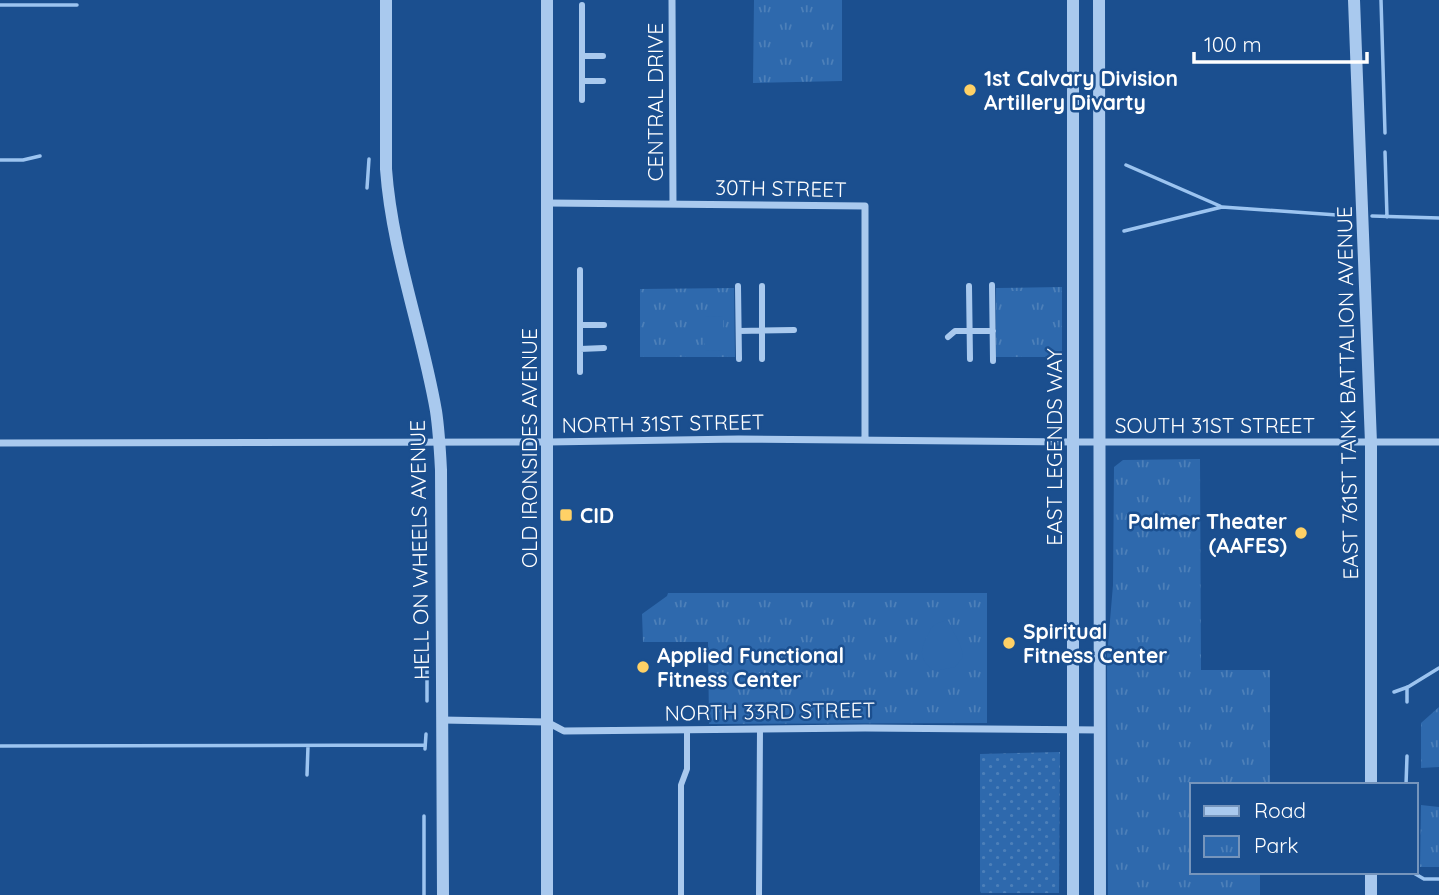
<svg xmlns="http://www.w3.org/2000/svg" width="1439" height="895" font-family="Quicksand,sans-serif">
<defs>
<pattern id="grass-dots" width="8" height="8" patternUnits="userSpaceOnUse" patternTransform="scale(1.75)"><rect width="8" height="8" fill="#2e69ad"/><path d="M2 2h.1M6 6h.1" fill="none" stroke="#4d80b9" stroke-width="1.8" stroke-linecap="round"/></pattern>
<pattern id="park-tufts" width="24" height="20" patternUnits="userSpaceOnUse" patternTransform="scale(1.75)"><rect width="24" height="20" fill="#2e69ad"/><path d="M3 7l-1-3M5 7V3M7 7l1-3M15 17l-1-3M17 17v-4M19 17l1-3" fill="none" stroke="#4d80b9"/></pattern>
</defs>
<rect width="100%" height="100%" fill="#1b4f8f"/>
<path fill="url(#grass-dots)" d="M1060,752L1059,893H981L980,891V754Z"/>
<path fill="url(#park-tufts)" d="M754,0H842V81L753,83Z
M1062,287V357H996V288Z
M734,288L735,357H640V289Z
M1200,459L1201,670H1270V785H1192V872H1260V895H1108L1107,656L1113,585L1114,467L1123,460Z
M668,593H987V723L709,724L708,642H643L642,614L667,596Z
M1439,707V767L1421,768V723Z
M1421,805L1439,807V867H1420Z"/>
<path fill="#2e69ad" d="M1004,291H1025V328H1004Z
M705,316L723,317V350L705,351Z
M946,620L949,622C953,634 962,643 963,657L955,667L935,671C919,662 919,648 928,635C930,631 931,627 935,625C938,622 942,622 946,620Z"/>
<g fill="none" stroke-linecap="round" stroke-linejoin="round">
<path stroke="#9cc4f0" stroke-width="3.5" d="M1381,0L1385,133
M0,5H77
M1385,152L1387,217
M0,160H23L40,156
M1126,165L1220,206
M367,188L369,159
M1372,216L1439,218
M1124,231L1222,207L1351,216
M1407,687V702
M1394,692L1408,687L1439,668
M427,701V663
M0,746L425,745
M425,749L426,734
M307,775L308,746
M1406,785L1407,756
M1412,872L1424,879H1439
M424,895V816"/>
<path stroke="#a9c9ee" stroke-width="6" d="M582,5V100
M582,56H603
M582,81H603
M992,285L993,361
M738,286L739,359
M969,286L970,359
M580,325H604
M739,331L794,330
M948,337L955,331H993
M580,349L604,348
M762,359V286
M580,372V270
M681,895V785L687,769V730
M759,895L760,729"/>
<path stroke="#a9c9ee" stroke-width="7" d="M672,0L673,204
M547,203L865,206V440
M0,443L548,442L739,439L1074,442H1439
M442,720L547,722L564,731L865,728L1100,730"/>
<path stroke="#a9c9ee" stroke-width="12" d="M386,0V169C392,252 422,330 436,411C439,431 440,451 441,470L443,895
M547,0V895
M1099,0L1100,895
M1354,0L1371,443V785
M1371,872V895
M1073,895V0"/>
</g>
<g fill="#ffd166" stroke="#1b4f8f" stroke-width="2.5">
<circle cx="970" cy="90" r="7"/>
<rect x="559" y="508" width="14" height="14" rx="3.5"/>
<circle cx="1301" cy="533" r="7"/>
<circle cx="1009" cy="643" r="7"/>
<circle cx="643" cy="667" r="7"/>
</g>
<g text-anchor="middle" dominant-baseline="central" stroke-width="5" stroke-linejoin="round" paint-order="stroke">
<g font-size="21" font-weight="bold" fill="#fff" stroke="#1b4f8f" text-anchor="start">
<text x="984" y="78">1st Calvary Division<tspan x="984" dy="24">Artillery Divarty</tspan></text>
<text x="580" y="515">CID</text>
<text x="1287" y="521" text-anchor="end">Palmer Theater<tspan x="1287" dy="24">(AAFES)</tspan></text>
<text x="1023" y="631">Spiritual<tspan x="1023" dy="24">Fitness Center</tspan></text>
<text x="657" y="655">Applied Functional<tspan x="657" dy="24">Fitness Center</tspan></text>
</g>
<g font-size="21" fill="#fff" stroke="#1b4f8f">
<text transform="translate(655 102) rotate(-90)">CENTRAL DRIVE</text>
<text transform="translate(781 188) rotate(1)">30TH STREET</text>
<text transform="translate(1347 393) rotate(-91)">EAST 761ST TANK BATTALION AVENUE</text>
<text transform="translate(663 423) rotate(-1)">NORTH 31ST STREET</text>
<text x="1215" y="425">SOUTH 31ST STREET</text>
<text transform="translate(1054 447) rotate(-90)">EAST LEGENDS WAY</text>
<text transform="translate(529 448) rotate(-90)">OLD IRONSIDES AVENUE</text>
<text transform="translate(419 550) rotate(-91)">HELL ON WHEELS AVENUE</text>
<text transform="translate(770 711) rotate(-1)">NORTH 33RD STREET</text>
</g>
</g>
<rect x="1190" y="783" width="228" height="91" fill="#1b4f8f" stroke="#7695bc" stroke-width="2"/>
<rect x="1204" y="806" width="35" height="10" fill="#a9c9ee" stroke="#7695bc" stroke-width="2"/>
<text x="1254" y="818" font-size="21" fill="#ffffff">Road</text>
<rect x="1204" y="836" width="35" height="21" fill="url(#park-tufts)" stroke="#7695bc" stroke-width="2"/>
<text x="1254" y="853" font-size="21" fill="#ffffff">Park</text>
<path d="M1194 52v10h173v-10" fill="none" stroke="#ffffff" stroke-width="3.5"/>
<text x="1204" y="52" font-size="21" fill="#ffffff" stroke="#1b4f8f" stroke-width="5" paint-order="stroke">100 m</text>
</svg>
